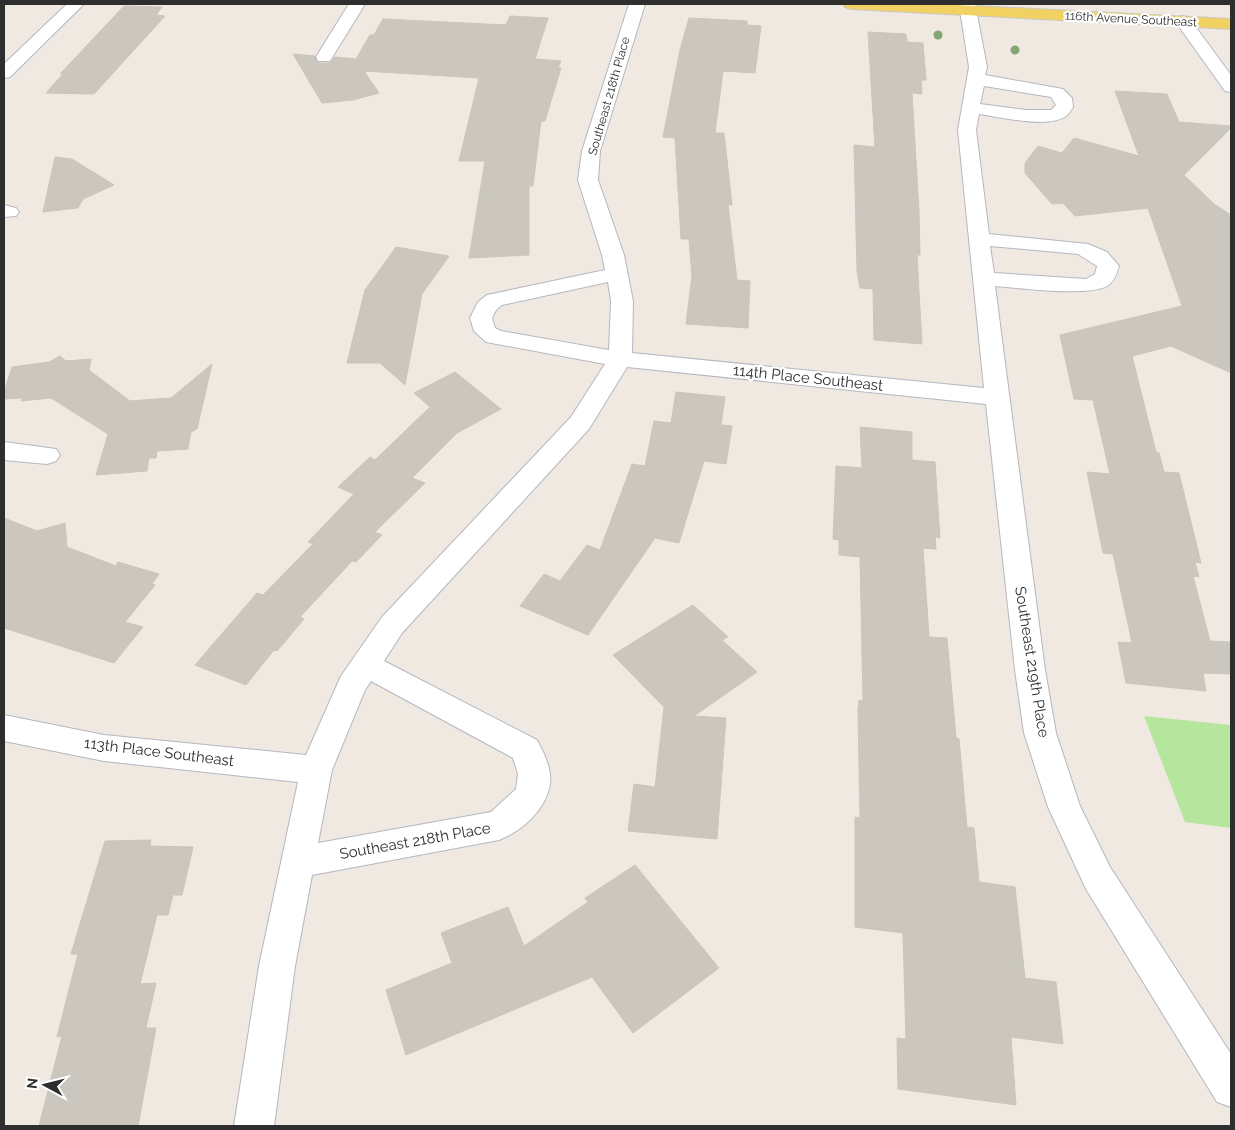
<svg xmlns="http://www.w3.org/2000/svg" width="1235" height="1130" font-family="Raleway,sans-serif">
<rect width="100%" height="100%" fill="#efe9e1"/>
<path fill="#b6e59e" d="M1144,716L1231,725V828L1185,822Z"/>
<path fill="#cbc7bf" stroke="#cbc5ba" d="M124,6L162,7L156,15L165,16L94,94L46,93L63,74H60Z
M510,16L548,18L535,59L561,61L558,68H561L545,121H541L533,186H529V255L469,258L485,161H459L479,78L364,71L379,93L353,100L322,103L293,54L315,56L318,63H330L335,57L356,59L370,35H374L383,19L506,25Z
M689,18L747,21V25L761,26L755,73L723,71L715,133H724L732,205H728L737,280L750,281L748,328L686,324L692,276L689,239H681L675,138L663,137L680,50Z
M868,32L906,34L907,42L923,43L926,80H921L922,94L912,93L919,211L920,255H917L922,344L874,340L873,289L860,288L857,271L854,145L875,147Z
M1115,91L1167,94L1179,122L1231,126V128L1184,175L1214,204L1231,215V373L1171,346L1132,356L1156,452L1159,453L1164,472L1179,473L1201,563L1195,562L1199,577L1193,576L1210,641L1231,642V674L1203,673L1206,691L1126,683L1118,642L1132,643L1113,554L1103,553L1087,472L1110,474L1093,400L1074,399L1060,335L1182,306L1148,208L1075,216L1063,203L1052,204L1025,173V163L1038,146L1062,153L1074,138L1139,156Z
M55,157L72,159L114,185L83,199L78,208L43,212Z
M396,247L449,256L422,294L405,385L380,363H347L365,290Z
M60,356L66,361L91,359L89,370L130,401L171,398L212,364L197,429L191,432L188,449L157,451L156,458H149L147,471L96,475L108,434L51,398L21,401L23,398L4,399V392L12,367L49,362Z
M455,372L501,409L457,433L412,478L425,483L375,532L382,535L356,562L352,561L300,617L304,619L277,651L274,650L246,685L195,665L257,593L263,595L313,544L308,542L354,494L338,487L370,457L375,460L430,407L414,393Z
M676,392L725,397L721,425L732,426L726,464L704,461L679,543L655,538L588,635L520,606L544,574L560,581L587,545L600,550L632,464L645,466L654,421L671,423Z
M860,427L912,432V460L935,462L940,538L935,537L936,549L923,548L929,637L947,638L956,738L959,739L967,827L974,828L979,882L1015,887L1025,978L1056,982L1063,1044L1011,1037L1016,1105L898,1089L897,1038L906,1039L903,933L855,927V817L860,818L858,709L859,700L863,701L860,557L839,555V540L833,539L836,466L862,468Z
M4,518L37,531L65,523L67,547L116,566L118,562L159,574L152,584L155,585L125,622L143,627L114,663L4,628Z
M693,605L728,637L722,640L757,672L694,716L726,718L717,839L628,831L634,784L655,787L664,707L613,655Z
M151,840L150,846L193,847L182,895H173L168,915H157L140,984L156,983L146,1028H156L138,1126H39L62,1036L57,1037L78,954H71L105,841Z
M635,865L719,968L633,1033L592,977L406,1055L386,990L452,963L441,933L508,907L524,946L588,902L585,898Z"/>
<g fill="none" stroke-linecap="round" stroke-linejoin="round">
<defs>
<path id="minor" d="M67,4H84L10,77L4,78V64Z
M349,4H365L330,61H318L316,57Z
M629,4H645L600,151L598,180L624,255L633,301L632,353L984,388L958,130L969,67L959,4H975L987,67L985,75L1063,89L1072,98L1073,107C1071,110 1069,114 1066,116C1049,129 999,117 979,114L976,130L989,234L1088,244L1107,252L1119,266C1117,273 1114,282 1107,286C1087,297 1021,288 995,286L1045,670L1056,733L1080,806L1110,867L1231,1054V1107L1217,1102L1086,889L1048,807L1024,733L1015,670L986,404L627,367L589,429L402,633L384,661L537,740C544,753 552,769 550,784C546,810 522,831 499,840L312,875L295,966L274,1126H234L259,966L298,782L104,761L4,741V715L104,735L306,755L341,676L382,617L571,417L605,364L486,342L474,331L470,318L478,302L487,295L605,270L602,255L578,180L582,151ZM984,86L1051,97L1056,105L1051,110H1026L980,104ZM990,246L1078,254L1097,266L1095,274L1086,279L994,273ZM608,282L611,301L609,350L501,331L495,328L492,318L496,310L502,305ZM371,681L513,758L518,774L516,789L491,812L318,843L332,770L365,690Z
M1183,16L1189,18L1231,75V92L1225,91L1175,21L1177,18Z
M4,205L16,208L19,212L16,216L4,217Z
M4,442L56,449L60,455L56,461L47,464L4,460Z"/>
<path id="major" d="M843,4H937L1231,19V29L851,9L845,7Z"/>
</defs>
<use href="#minor" stroke="#b4b7c1" stroke-width="2"/>
<use href="#major" stroke="#c9c9c9" stroke-width="2"/>
<use href="#minor" fill="#fff" fill-rule="evenodd"/>
<use href="#major" fill="#f2d163" fill-rule="evenodd"/>
</g>
<g fill="#84a574">
<circle cx="938" cy="35" r="4.5"/>
<circle cx="1015" cy="50" r="4.5"/>
</g>
<g text-anchor="middle" dominant-baseline="central" stroke-width="4.5" stroke-linejoin="round" paint-order="stroke">
<g font-size="12" fill="#2e2e2e" stroke="#fff">
<text transform="translate(1131 19) rotate(3)">116th Avenue Southeast</text>
<text transform="translate(609 96) rotate(-74)">Southeast 218th Place</text>
</g>
<g font-size="15" fill="#2e2e2e" stroke="#fff">
<text transform="translate(808 378) rotate(6)">114th Place Southeast</text>
<text transform="translate(1032 662) rotate(81)">Southeast 219th Place</text>
<text transform="translate(159 752) rotate(7)">113th Place Southeast</text>
<text transform="translate(415 841) rotate(-10)">Southeast 218th Place</text>
</g>
</g>
<rect width="1235" height="1130" fill="none" stroke="#2e2e2e" stroke-width="10"/>
<g transform="translate(45 1085) rotate(277)" stroke="#ffffff" stroke-width="4" paint-order="stroke">
<path d="M0-4L9 19L0 12L-9 19Z" fill="#2e2e2e"/>
<text y="-8" font-size="14" font-weight="bold" text-anchor="middle" fill="#2e2e2e">N</text>
</g>
</svg>
